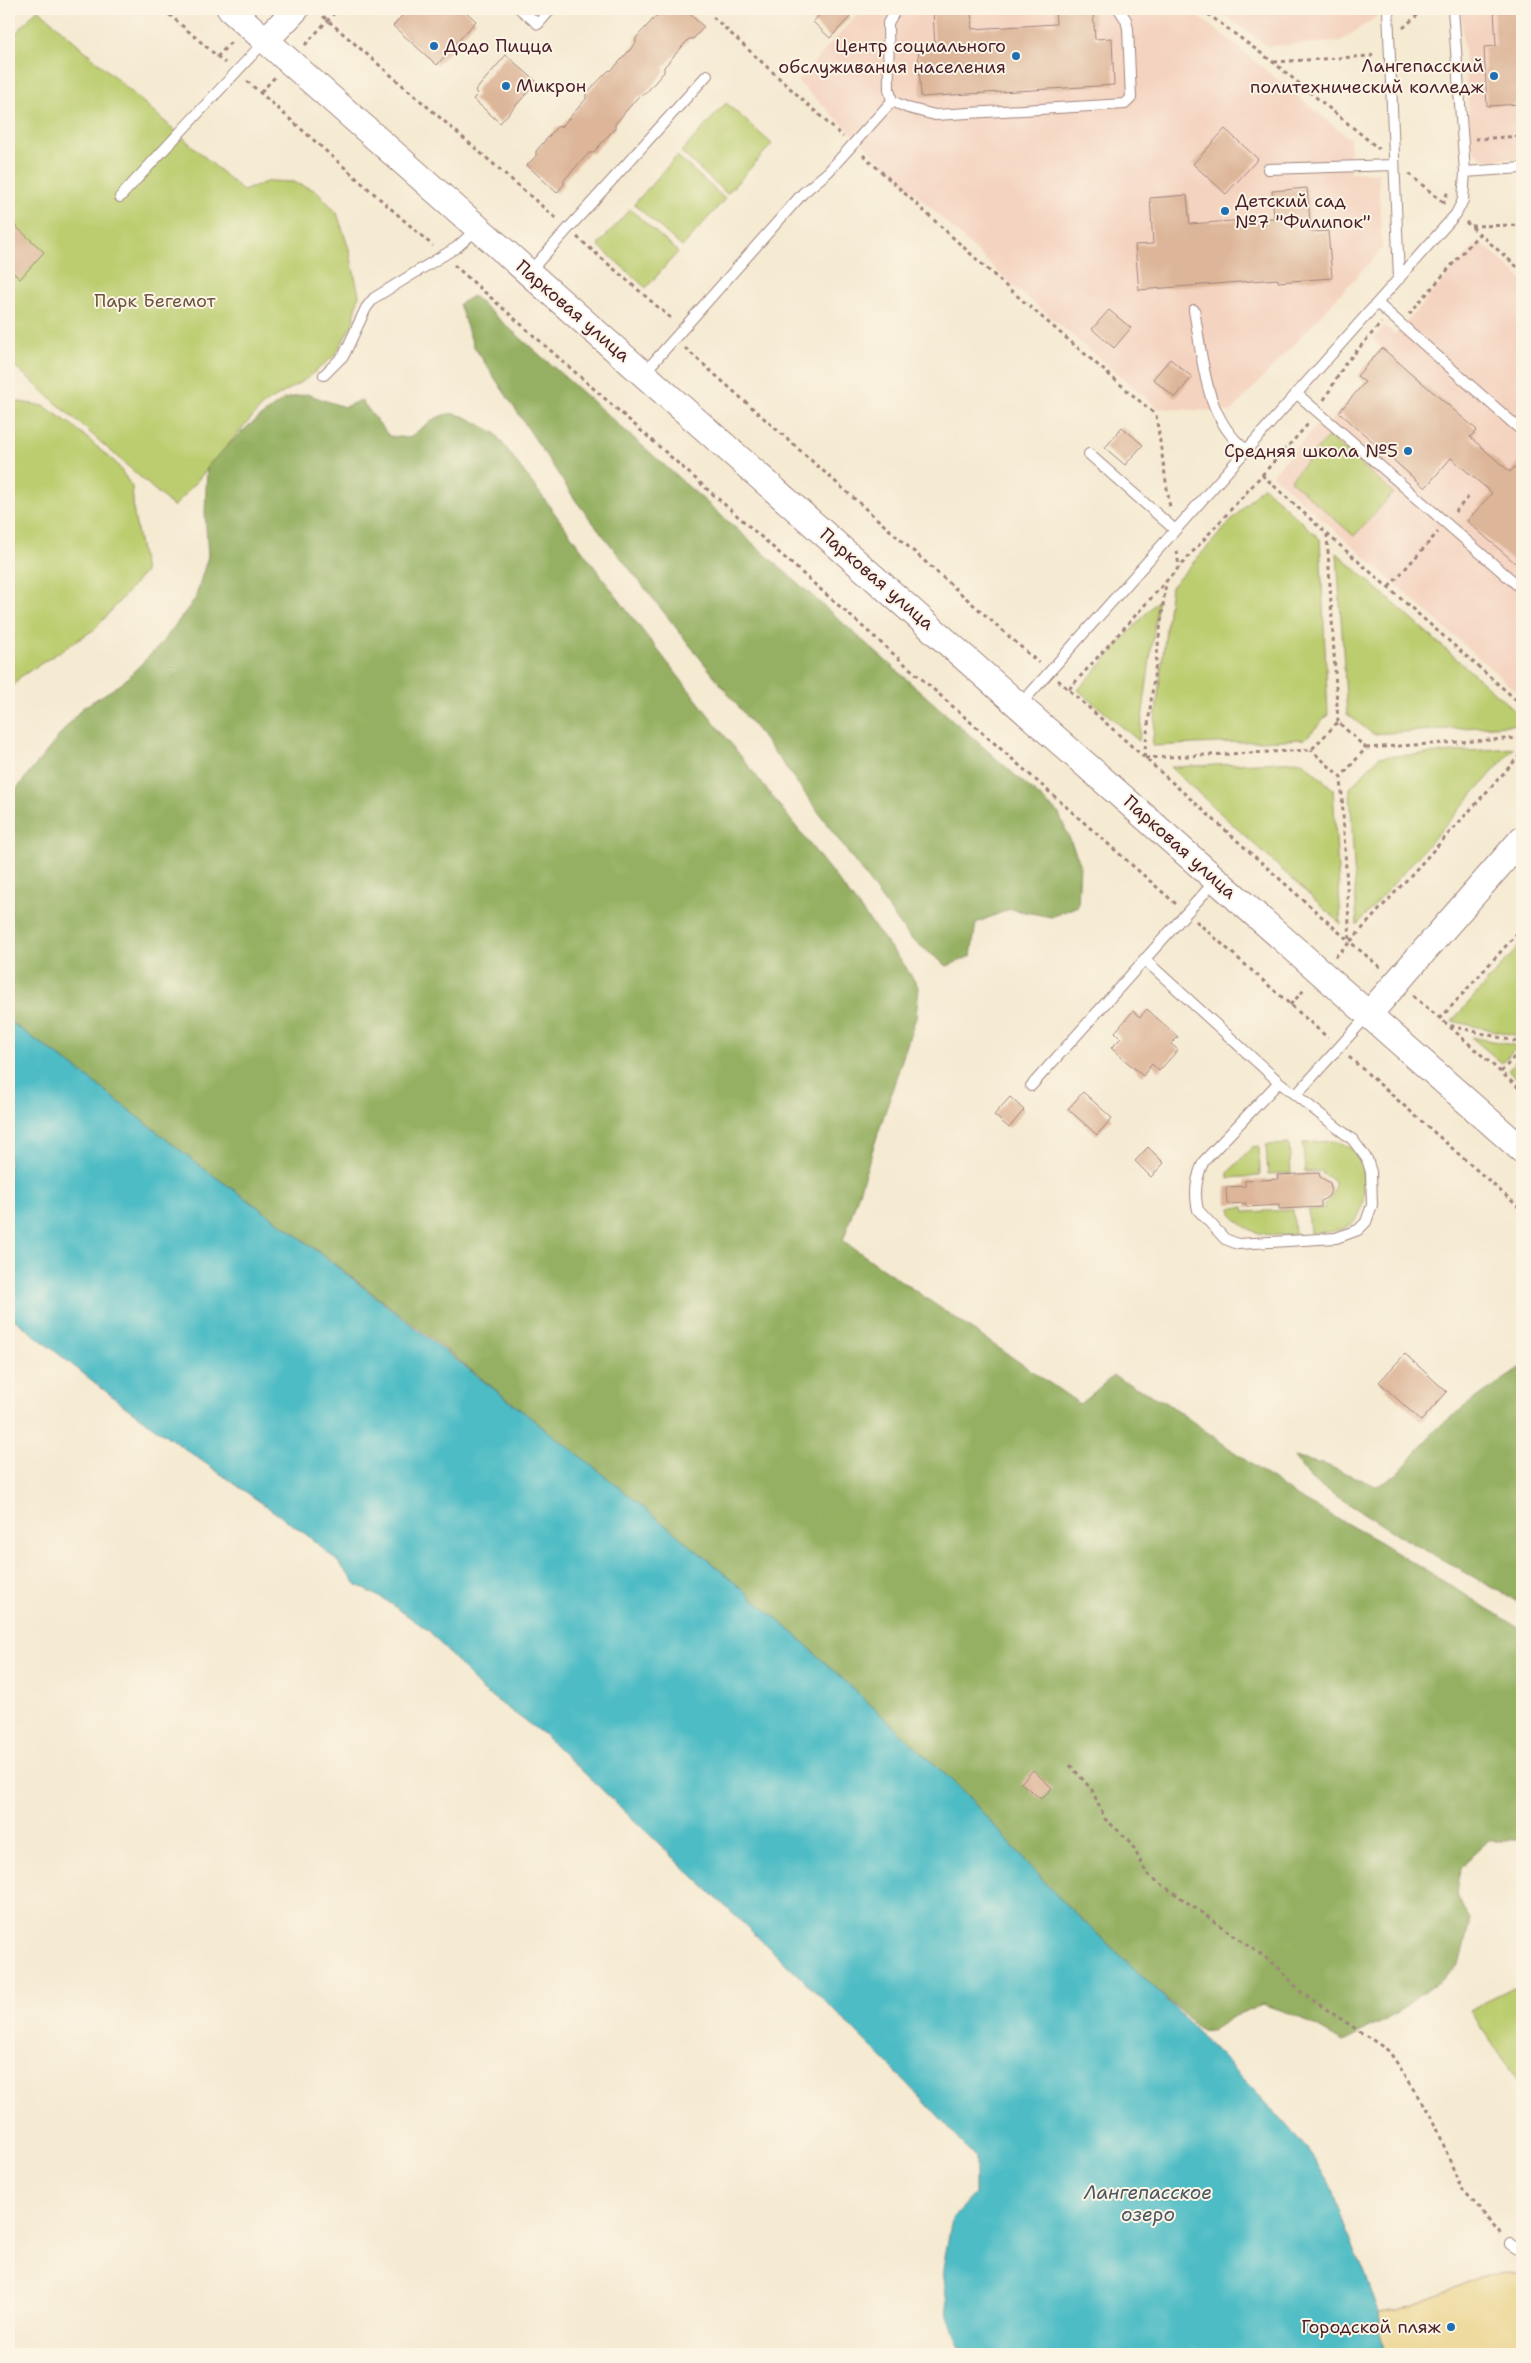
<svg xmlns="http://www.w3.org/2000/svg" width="1531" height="2363" font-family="'Shantell Sans',sans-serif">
<rect width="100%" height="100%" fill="#fcf5e5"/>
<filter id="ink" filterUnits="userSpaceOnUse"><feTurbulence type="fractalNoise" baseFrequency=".02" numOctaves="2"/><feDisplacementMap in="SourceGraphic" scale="10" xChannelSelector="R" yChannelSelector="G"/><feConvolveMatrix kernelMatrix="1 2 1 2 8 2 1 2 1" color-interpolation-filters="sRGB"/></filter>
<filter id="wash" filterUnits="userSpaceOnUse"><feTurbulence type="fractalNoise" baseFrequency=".0096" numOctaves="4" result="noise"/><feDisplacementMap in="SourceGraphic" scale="20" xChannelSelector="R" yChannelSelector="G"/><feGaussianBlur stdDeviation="1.12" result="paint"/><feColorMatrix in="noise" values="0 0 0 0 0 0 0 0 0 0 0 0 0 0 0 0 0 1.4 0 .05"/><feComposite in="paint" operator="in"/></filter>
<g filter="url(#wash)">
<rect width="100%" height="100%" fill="#f5ead2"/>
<path fill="#f4d3c0" d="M862,9H1187L1217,30L1350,139L1351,173L1378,172L1382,249L1231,412L1158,408L1010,283L797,81Z
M1217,9H1388L1339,42L1267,46Z
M1461,9H1522V158L1491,160L1484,159L1473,150L1471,144Z
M1479,241L1522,279V696L1272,475L1320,422L1326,426L1365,382L1357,376L1382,348L1373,339L1384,326L1395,334Z"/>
<path fill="#bccd70" stroke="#83764e" d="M38,9L243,191L269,181L293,182L317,191L337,213L349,249L359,295L353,323L335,355L306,379L263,405L174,507L9,361V41Z
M726,103L772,144L727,194L681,152Z
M677,156L725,199L682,247L634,204Z
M630,209L678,252L646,288L598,245Z
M9,397L14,401L44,406L72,425L117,464L132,487L134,515L145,572L95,629L20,677L9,691Z
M1329,436L1393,493L1354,536L1290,480Z
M1263,486L1320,539L1328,715L1305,739L1152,746L1171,587Z
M1337,553L1522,717V724L1373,734L1347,714Z
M1158,600L1139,741L1078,690Z
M1514,748L1357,925L1350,788L1379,757Z
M1302,761L1333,789L1341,924L1170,767Z
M1522,943V1037L1452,1021Z
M1471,1037L1518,1046L1502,1063Z
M1522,1055V1083L1508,1070Z
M1333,1141C1342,1143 1351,1146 1356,1154C1366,1171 1369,1212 1351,1224C1339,1233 1324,1232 1310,1233L1308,1210L1324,1209V1204H1327C1331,1194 1344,1181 1323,1175L1322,1171L1305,1172L1303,1143Z
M1289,1144L1291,1173L1268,1174L1266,1145Z
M1259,1146L1260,1176L1228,1178V1173L1252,1147Z
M1244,1207L1245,1212L1293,1210L1295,1235C1267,1236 1250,1236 1231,1214V1208Z
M1522,1984V2087L1469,2010Z"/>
<path fill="#95b062" stroke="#706846" d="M473,296L1059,814L1080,863L1078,906L1051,917L1010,909L976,923L971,956L947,966L910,938L782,762L576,501L473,345L459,304Z
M307,394L344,407L361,400L389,436L409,438C450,405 451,408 495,433L628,612L905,966L919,988L916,1017L843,1241L1080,1404L1113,1376L1167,1403L1291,1493L1380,1542L1522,1630V1840H1489L1460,1867L1457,1897L1470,1921L1459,1966L1386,2020L1343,2042L1297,2016L1262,2004L1231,2018L1211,2031L1200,2030L1061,1900L963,1791L791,1631L707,1559L431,1338L290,1230L203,1168L77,1069L9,1021V798L82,708L121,684L161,644L195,599L208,556L205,513L207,466L247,427L284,399Z
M1522,1367V1604L1398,1535L1311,1480L1294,1457L1326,1465L1376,1486C1402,1478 1418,1446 1438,1428C1464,1405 1493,1387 1522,1367Z"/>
<path fill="#eeda9e" stroke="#9c7c64" d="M1509,2274H1522V2354H1384L1379,2313L1400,2310L1479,2277Z"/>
<path fill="#4dbcc5" stroke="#4c6e78" d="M9,1021L77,1069L203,1168L290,1230L599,1471L707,1559L791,1631L963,1791L1061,1900L1155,1988L1272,2109L1316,2159L1332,2189L1345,2228L1363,2268L1379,2313L1384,2354H970L959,2347L948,2315L943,2267L952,2219L975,2194V2157L910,2086L820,1996L543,1734L481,1689L429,1631L387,1601L357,1585L337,1561L307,1535L127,1408L9,1315Z"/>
<g id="blocks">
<path fill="#ddb598" d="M408,9H463L476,21L437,65L393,26Z
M667,9H684L704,27L693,39H689L664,67V72L645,94L638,97L615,124V128L593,153H589L564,180V184L557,193L527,165L536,156V151L557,127L562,126L586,99V94L608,71L612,70L636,43V38L657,15H662Z
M825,9H842L850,17L830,38L813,22Z
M933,9H971L972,29L1056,24L1055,9H1093L1095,39L1112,38L1114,85L921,97L918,50L935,49Z
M1494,9H1522V104L1487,106L1484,47L1496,46Z
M506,55L537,82L500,123L473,99L478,94L475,91Z
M1225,129L1258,159L1226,194L1193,164Z
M1307,188L1311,232L1328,231L1332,278L1278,282V279L1139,290L1135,245L1153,244L1150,198L1187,195L1190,224L1274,218L1272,191Z
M9,220L44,252L20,279L9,269Z
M1109,310L1131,328L1114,348L1092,329Z
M1382,348L1477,430L1470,437L1510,472L1522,459V569L1467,521L1492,493L1451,458L1425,488L1339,412L1365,382L1357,376Z
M1170,359L1192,377L1175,398L1153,379Z
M1122,427L1143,445L1125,465L1105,448Z
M1147,1009L1178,1037L1171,1044L1178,1050L1159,1071L1152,1064L1143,1076L1111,1048L1121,1038L1115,1032L1133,1011L1140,1017Z
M1083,1092L1112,1118L1097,1135L1068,1109Z
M1010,1097L1024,1110L1009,1128L994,1115Z
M1148,1147L1164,1163L1151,1177L1135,1161Z
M1319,1173L1320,1177L1330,1183L1331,1189L1329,1196L1321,1201V1207L1279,1209V1205L1246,1207V1203L1227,1204L1226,1187L1245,1186V1181L1278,1179L1277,1175Z
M1405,1354L1447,1392L1421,1421L1379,1382Z
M1033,1770L1052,1788L1041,1799L1021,1783Z"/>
</g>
</g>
<g filter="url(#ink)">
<use href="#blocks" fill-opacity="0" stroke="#a0847e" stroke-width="1"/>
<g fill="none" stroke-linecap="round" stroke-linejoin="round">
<defs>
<path id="service" d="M520,9L538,24L551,9
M896,9L888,23L889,89L892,101L908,108L935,115L1125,104L1131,98L1128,29L1126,20L1119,9
M1388,9L1399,279
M1453,9L1465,172L1522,168
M1268,169L1394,165
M120,197L265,41
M529,272L707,75
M1377,303L1522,431
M1194,310C1203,359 1204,416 1245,449
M644,373L803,193L828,172L892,101
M324,375L344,355L366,308L374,298L457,247L478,228
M1296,393L1522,589
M1089,454L1174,529
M1020,705L1456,214L1463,200L1465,172
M1144,959L1279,1082L1353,1140L1367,1159L1371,1172L1372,1205L1366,1222L1358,1230L1336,1238L1238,1244L1225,1239L1198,1210C1194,1195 1196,1176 1204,1161L1279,1082
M1031,1086L1216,880
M1296,1095L1369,1014
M1510,2244L1522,2252"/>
<path id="tertiary" d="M230,9L1522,1150
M266,40L296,9
M1369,1014L1522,839"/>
</defs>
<use href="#service" stroke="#a0847e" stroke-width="12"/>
<use href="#tertiary" stroke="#a0847e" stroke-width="28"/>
<path stroke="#a0847e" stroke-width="3" stroke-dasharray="4 4" stroke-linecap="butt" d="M163,9L225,63
M1201,9L1273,62L1379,149
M317,11L558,220
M713,17L843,137
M1403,28L1424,9
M305,45L338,9
M217,57L232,41
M1274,62L1371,56L1376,52
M247,81L433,246
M261,92L275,77
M1475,139L1522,136
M863,155L1008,288L1156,415L1170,508
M1409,174L1444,203
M1443,204L1448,191
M1466,222L1522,271
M1471,226L1522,225
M577,237L673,320
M454,265L1176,904
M1409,314L1479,234
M685,348L1039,663
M1324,400L1345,364L1381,323
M1262,475L1310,422
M1455,512L1471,494
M1327,534L1522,705
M1177,551L1179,568
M1389,587L1438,532
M1058,680L1350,942
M1069,689L1262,475L1327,534L1338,722
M1366,748L1522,738
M1144,757L1166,582
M1145,758L1311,750L1338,722L1366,748L1341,777L1311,750
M1196,921L1328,1038
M1335,957L1350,942L1341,777
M1380,967L1350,942L1522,753
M1413,996L1448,1025L1522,1043
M1290,1005L1305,989
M1440,1019L1522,928
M1450,1027L1522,1091
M1349,1057L1522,1210
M1501,1072L1522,1048
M1070,1765L1092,1790L1105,1819L1130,1841L1147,1874L1276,1965L1302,1993L1389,2051L1432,2116L1460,2186L1502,2235"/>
<use href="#service" stroke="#fff" stroke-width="10"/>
<use href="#tertiary" stroke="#fff" stroke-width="26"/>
</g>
</g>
<g fill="#1f6fb2" stroke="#fcf5e5" stroke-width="2">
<circle cx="434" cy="46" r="5"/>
<circle cx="1016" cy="56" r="5"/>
<circle cx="1494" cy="76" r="5"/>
<circle cx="506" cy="86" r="5"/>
<circle cx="1225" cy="211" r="5"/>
<circle cx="1408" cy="451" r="5"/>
<circle cx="1451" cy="2327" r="5"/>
</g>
<g text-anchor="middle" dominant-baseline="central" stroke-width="4" stroke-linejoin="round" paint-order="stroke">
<g font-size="18" fill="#4a1f2b" stroke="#fcf5e5" text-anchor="end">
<text x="444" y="46" text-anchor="start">Додо Пицца</text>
<text x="1006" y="46">Центр социального<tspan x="1006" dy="21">обслуживания населения</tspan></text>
<text x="1484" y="66">Лангепасский<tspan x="1484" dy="21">политехнический колледж</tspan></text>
<text x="516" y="86" text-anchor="start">Микрон</text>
<text x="1235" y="201" text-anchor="start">Детский сад<tspan x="1235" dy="21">№7 "Филипок"</tspan></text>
<text x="1398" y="451">Средняя школа №5</text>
<text x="1441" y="2327">Городской пляж</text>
</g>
<g font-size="18" fill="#6c5340" stroke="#fcf5e5">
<text x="155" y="301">Парк Бегемот</text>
</g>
<g font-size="18" fill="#4a1f2b" stroke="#fcf5e5">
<text transform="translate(573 311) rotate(41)">Парковая улица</text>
<text transform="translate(877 579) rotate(41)">Парковая улица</text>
<text transform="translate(1180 847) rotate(42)">Парковая улица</text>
</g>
<g font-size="19" font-style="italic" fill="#4b5661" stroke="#fcf5e5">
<text x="1148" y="2192">Лангепасское<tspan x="1148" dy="22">озеро</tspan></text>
</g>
</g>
<rect width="1531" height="2363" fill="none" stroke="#fcf5e5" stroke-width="30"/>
</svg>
